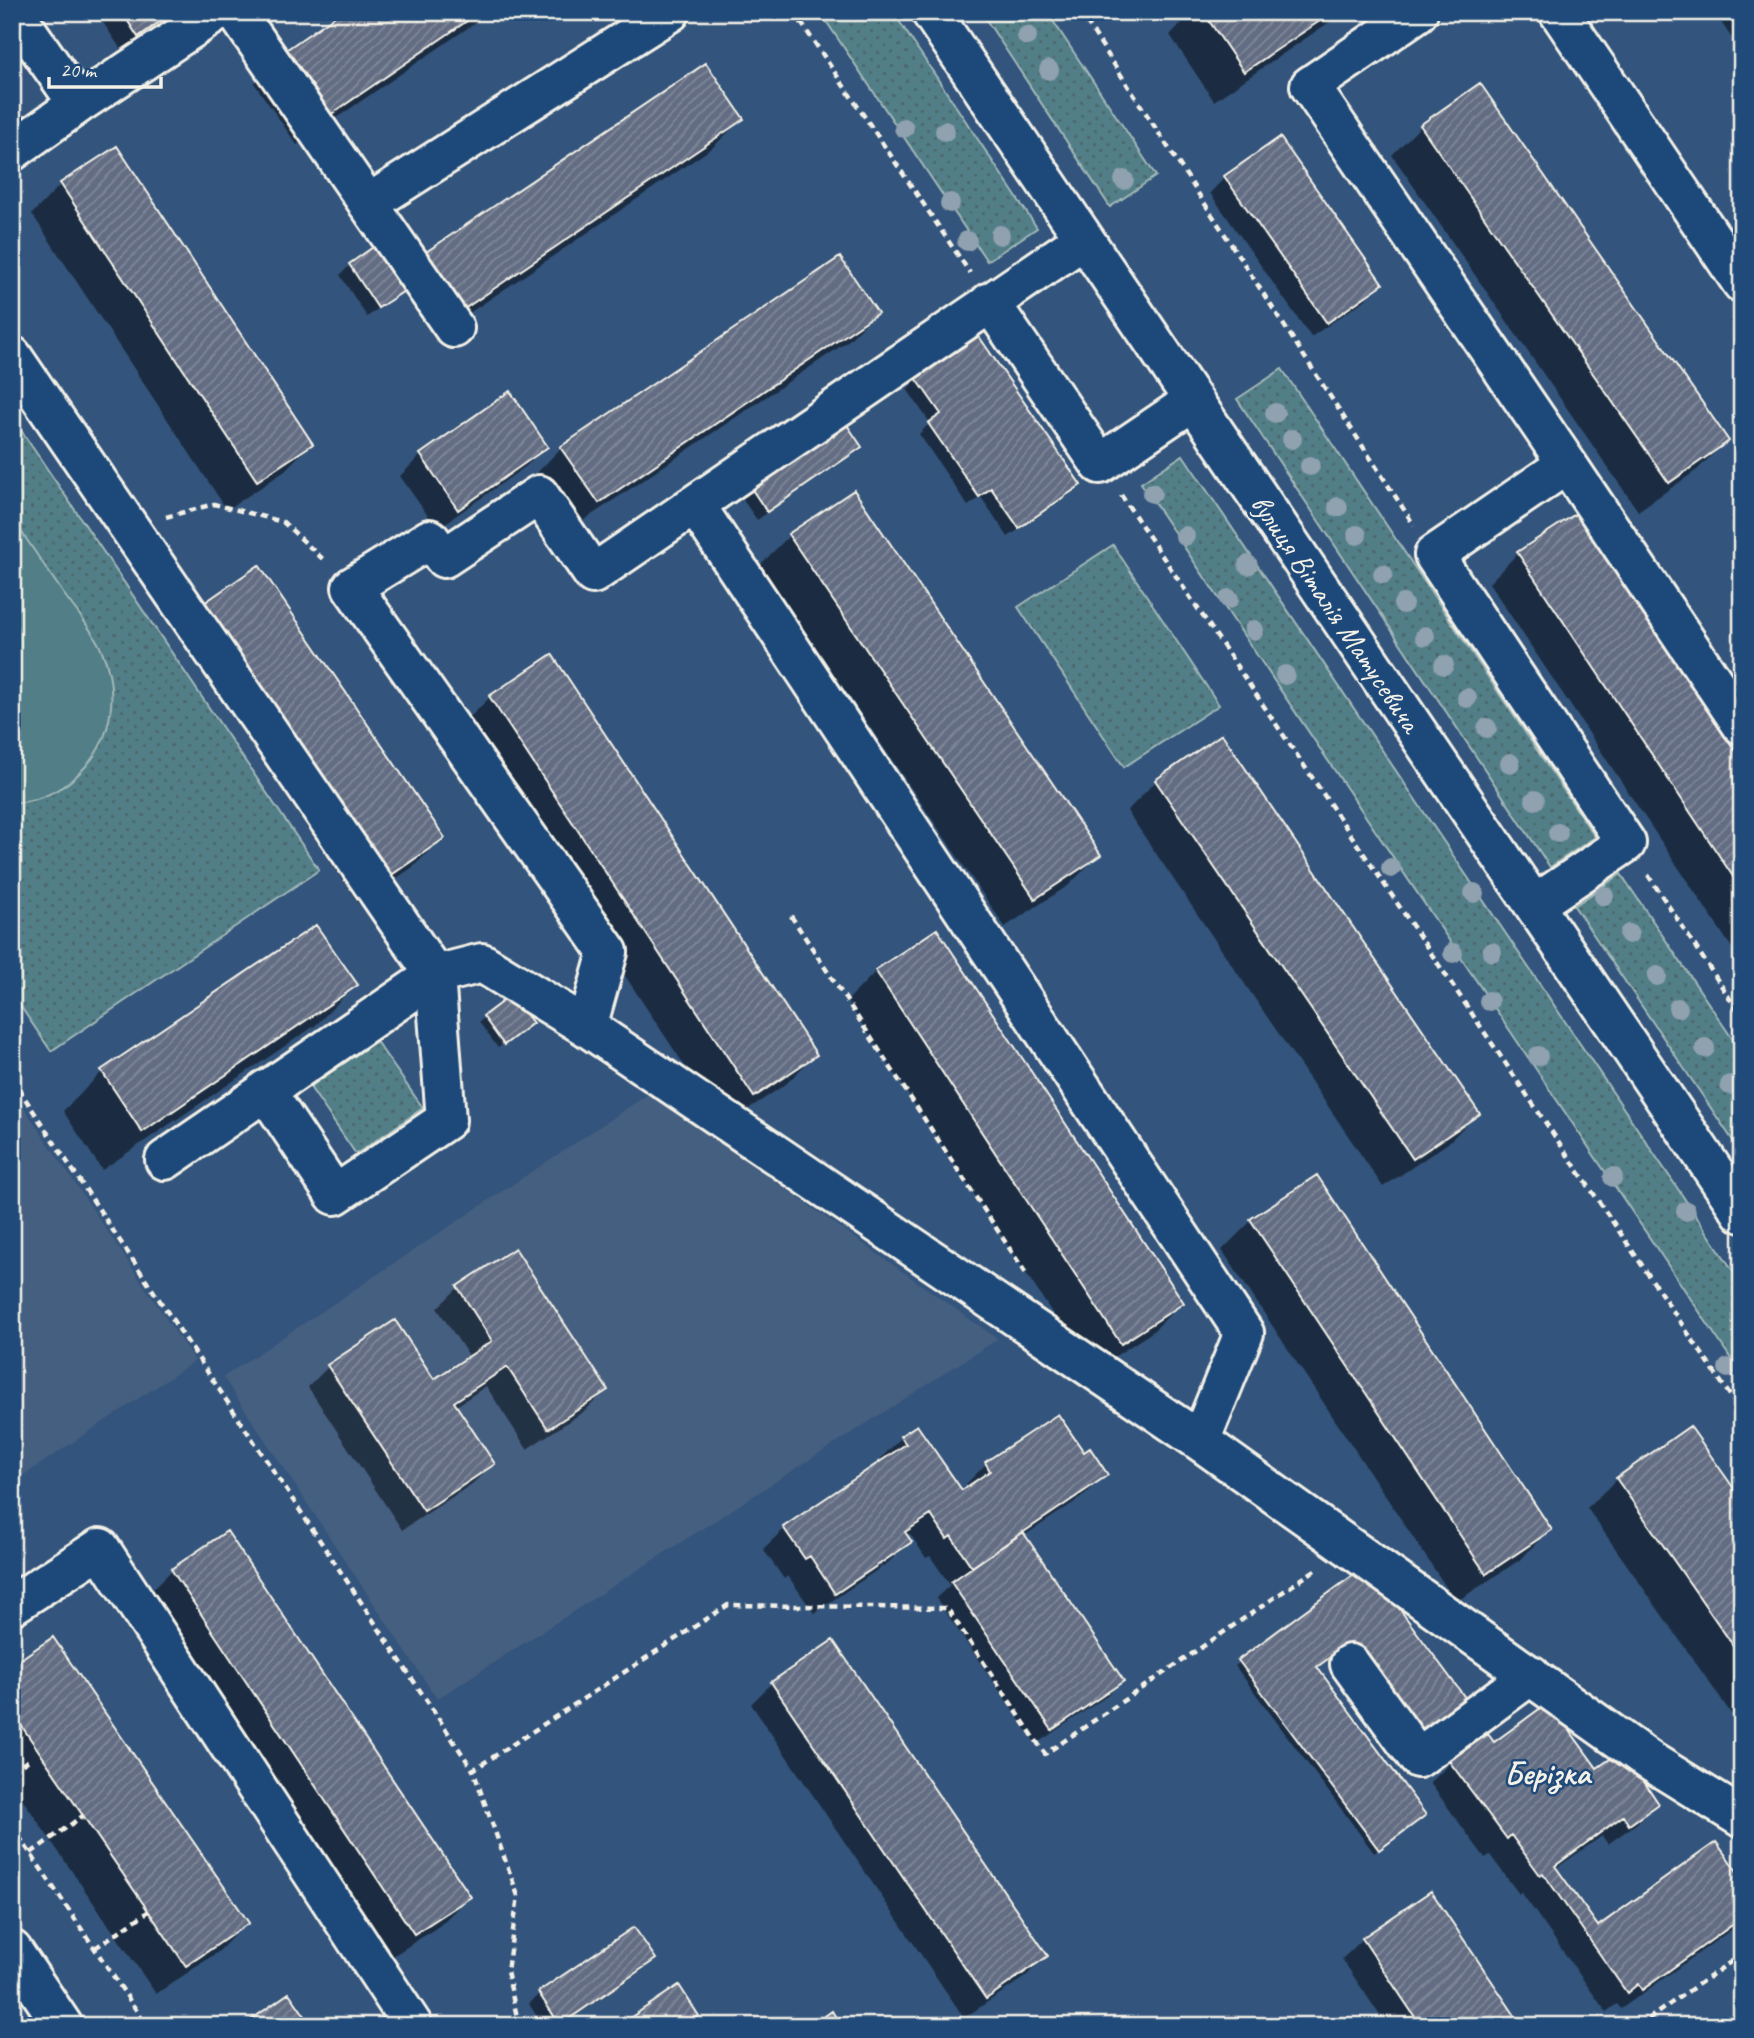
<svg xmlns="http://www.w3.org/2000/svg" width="1754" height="2038" font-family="Caveat,sans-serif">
<defs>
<pattern id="grass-dots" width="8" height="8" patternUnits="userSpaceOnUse" patternTransform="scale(1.75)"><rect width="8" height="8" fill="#517e87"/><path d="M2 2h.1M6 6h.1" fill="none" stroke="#4d666a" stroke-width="1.8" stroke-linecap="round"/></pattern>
<pattern id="building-hatch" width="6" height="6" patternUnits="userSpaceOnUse" patternTransform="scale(1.75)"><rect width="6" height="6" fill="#626c82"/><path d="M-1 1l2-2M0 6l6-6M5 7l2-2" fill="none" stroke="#81899a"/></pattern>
</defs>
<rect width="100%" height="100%" fill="#33547c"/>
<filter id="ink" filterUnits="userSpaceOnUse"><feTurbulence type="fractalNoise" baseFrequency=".0143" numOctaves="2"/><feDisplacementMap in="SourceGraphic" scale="14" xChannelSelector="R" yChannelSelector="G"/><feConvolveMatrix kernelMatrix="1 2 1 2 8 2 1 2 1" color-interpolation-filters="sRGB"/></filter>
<g filter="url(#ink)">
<path fill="#455e80" d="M12,1090L195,1361L12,1483Z
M650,1093L998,1339L437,1699L223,1377Z"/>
<path fill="url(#grass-dots)" stroke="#a2b8b8" stroke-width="2" d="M820,12H893L1037,228L987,261Z
M981,12H1047L1156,176L1110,207Z
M1282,369L1595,837L1550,867L1237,399Z
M12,417L319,870L51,1051L12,994Z
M1183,455L1742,1284V1375L1141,483Z
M1113,545L1219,705L1124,767L1018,607Z
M1621,874L1742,1053V1154L1574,906Z
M376,1041L423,1108L356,1154L310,1087Z"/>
<path fill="#517e87" stroke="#a2b8b8" stroke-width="2" d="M12,518C29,543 46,568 63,593C76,611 93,630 102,651C118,689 114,735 86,766C67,788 41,802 12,803Z"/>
<path fill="#0007" fill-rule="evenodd" d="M96,12H179L122,51Z
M344,12H491L297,145L254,83L284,54Z
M1192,12H1344L1214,101L1170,35Z
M1714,12H1742V53Z
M705,65L742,119L712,148L434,337L403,291L367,317L340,275L350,265L401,279L427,254Z
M1421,126L1726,441L1697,470L1638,511L1392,155Z
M1225,177L1380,284L1365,300L1311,337L1210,193Z
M61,184L311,444L282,473L227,510L32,214Z
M876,313L847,342L568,531L532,478L561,448Z
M977,338L1079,485L1069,495L1008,537L981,497L968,506L919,434L930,423L907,389L917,379Z
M509,394L546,447L525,467L437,529L400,476L421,455Z
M859,446L849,456L757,520L738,493Z
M853,492L1098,855L1069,885L1005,927L760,565L789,536Z
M1518,553L1742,764V950L1736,954L1489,583Z
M205,605L442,838L413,867L359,904L176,634Z
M490,697L815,1055L786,1084L724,1125L460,727Z
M1156,781L1477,1114L1448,1143L1383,1187L1127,811Z
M316,927L355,985L316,1025L102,1170L63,1111L102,1072Z
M876,971L1182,1303L1152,1332L1091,1372L847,1001Z
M511,997L526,1028L498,1048L479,1022Z
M1251,1221L1550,1529L1521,1559L1456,1602L1222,1250Z
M514,1250L606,1390L586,1410L527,1449L486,1386L455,1407L493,1464L472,1484L402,1530L308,1387L329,1366L434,1381L470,1358L437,1308L458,1288Z
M1689,1428L1742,1503V1729L1587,1508L1617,1479Z
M901,1438L961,1493L968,1488L966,1484L986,1464L1083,1454L1105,1474L1085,1495L1024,1536L1122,1680L1107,1696L1036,1744L936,1598L950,1585L930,1556L926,1558L910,1534L906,1536L909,1542L889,1562L814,1613L788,1576L784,1579L763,1549L784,1529L883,1461L881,1458Z
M1367,1567L1467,1703L1343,1647L1315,1667L1419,1820L1374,1853L1235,1666Z
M172,1570L469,1897L439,1926L384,1962L143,1599Z
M12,1667L247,1922L218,1952L156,1994L12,1784Z
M772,1683L1046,1956L1025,1977L964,2018L751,1704Z
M1494,1745L1596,1771L1657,1803L1636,1824L1608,1844L1602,1836L1555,1869L1598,1929L1742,1874V1922L1621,2009L1617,2004L1606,2012L1521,1892L1519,1894L1490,1855L1485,1858L1430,1783L1451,1762ZM1536,1867L1547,1876L1544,1879Z
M633,1929L654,1959L644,1969L561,2026H543L529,2004L539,1994Z
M1363,1939L1520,2026H1387L1342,1959Z"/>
<path fill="url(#building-hatch)" stroke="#f4f1e8" stroke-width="2" d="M122,12H174L138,37Z
M341,12H480L327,117L283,52Z
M1203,12H1333L1244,72Z
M706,63L744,119L464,309L426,252Z
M1480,83L1729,441L1669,483L1420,125Z
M1280,137L1383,284L1327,323L1224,176Z
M117,146L313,444L257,481L60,183Z
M379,243L409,288L378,308L349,264Z
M840,257L878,313L599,503L560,447Z
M978,335L1081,485L1019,528L991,488L979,497L928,423L941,414L916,378Z
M510,391L548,447L458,510L420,454Z
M841,416L862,447L767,512L747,482Z
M854,490L1101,855L1035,899L788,534Z
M1577,513L1742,761V890L1517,552Z
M259,565L445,838L390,876L204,603Z
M552,654L817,1055L754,1097L489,696Z
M1222,734L1480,1114L1413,1159L1155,780Z
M316,925L358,985L142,1132L101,1070Z
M937,929L1184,1303L1121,1344L875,970Z
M511,995L533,1023L504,1045L483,1016Z
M1317,1175L1552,1530L1486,1574L1250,1219Z
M515,1248L608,1390L548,1429L507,1367L454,1402L495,1464L424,1511L327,1365L395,1320L434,1379L492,1341L457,1286Z
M1058,1414L1084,1452L1090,1448L1108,1475L972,1567L951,1536L947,1539L931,1515L905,1532L912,1542L835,1594L810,1556L805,1559L783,1527L906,1444L900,1436L917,1425L962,1490L990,1471L985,1462Z
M1690,1426L1742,1500V1658L1616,1478Z
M227,1531L471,1897L414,1934L171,1569Z
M1023,1532L1124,1681L1052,1730L951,1582Z
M1367,1565L1469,1703L1420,1740L1348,1644L1317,1667L1426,1815L1379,1850L1238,1660Z
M53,1637L249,1923L186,1966L12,1712V1665Z
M833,1640L1048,1956L986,1999L771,1682Z
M1549,1702L1597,1768L1623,1750L1659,1804L1629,1825L1623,1816L1555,1866L1598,1926L1716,1842L1739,1874L1742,1872V1918L1642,1990L1638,1984L1627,1993L1543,1873L1540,1875L1511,1835L1507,1839L1449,1761L1488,1734L1494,1742Z
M1431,1891L1522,2026H1421L1362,1938Z
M634,1927L656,1959L560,2025L538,1992Z
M679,1985L699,2016L684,2026H618Z
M289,1993L312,2026H242Z
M832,2011L841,2026H811Z"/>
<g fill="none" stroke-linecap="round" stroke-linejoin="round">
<defs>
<path id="minor" d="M236,12L454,328
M931,12L1742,1213
M1418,12L1310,86L1567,464L1434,555L1626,843L1534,905
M1559,12L1742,283
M78,104L217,12
M12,151L78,104L14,12
M368,204L670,12
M990,302L1100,464L1193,401
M12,356L435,975L482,963L587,1027L1200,1441L1650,1761L1742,1818
M1567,464L1742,725
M696,506L1244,1333L1200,1441
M587,1027L608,952L352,587L430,539L444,558L539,495L593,574L1084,239
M165,1160L435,975L446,1120L335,1195L265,1090
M12,1605L100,1548L413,2026
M1350,1664L1418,1758L1531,1675
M12,1950L63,2026"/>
</defs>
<use href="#minor" stroke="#f4f1e8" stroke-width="44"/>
<path stroke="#f4f1e8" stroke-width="4.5" stroke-dasharray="7 5" stroke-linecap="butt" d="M794,12L970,273
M1080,12L1414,525
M1121,495L1742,1413
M166,517L214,504L283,522L326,562
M1648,875L1742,1017
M791,916L1027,1275
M12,1079L473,1770
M12,1728L20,1723
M12,1771L32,1758
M12,1826L147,2026
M31,1853L84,1815
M95,1948L149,1911
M519,2026L507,1971L518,1896L473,1770L728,1605L947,1608L1045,1754L1315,1570
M1638,2026L1742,1954"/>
<use href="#minor" stroke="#1f4a7a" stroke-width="38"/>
</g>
<g fill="#90a1af">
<circle cx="1027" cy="36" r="10"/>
<circle cx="1049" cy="70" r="10"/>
<circle cx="904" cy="128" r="10"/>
<circle cx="945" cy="131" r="10"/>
<circle cx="1124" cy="180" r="10"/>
<circle cx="950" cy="203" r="10"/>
<circle cx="1000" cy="235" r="10"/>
<circle cx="967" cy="241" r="10"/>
<circle cx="1275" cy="413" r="10"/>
<circle cx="1292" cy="439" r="10"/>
<circle cx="1310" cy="466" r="10"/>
<circle cx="1152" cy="493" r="10"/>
<circle cx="1338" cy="507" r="10"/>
<circle cx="1357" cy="535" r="10"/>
<circle cx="1185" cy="536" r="10"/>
<circle cx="1248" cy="565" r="10"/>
<circle cx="1383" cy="574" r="10"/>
<circle cx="1229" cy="599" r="10"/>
<circle cx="1403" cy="604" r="10"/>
<circle cx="1254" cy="630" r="10"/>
<circle cx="1425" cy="636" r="10"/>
<circle cx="1444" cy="665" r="10"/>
<circle cx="1285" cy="675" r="10"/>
<circle cx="1467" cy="698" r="10"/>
<circle cx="1487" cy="728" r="10"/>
<circle cx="1510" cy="763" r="10"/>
<circle cx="1535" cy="800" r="10"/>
<circle cx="1558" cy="833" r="10"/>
<circle cx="1391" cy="868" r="10"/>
<circle cx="1474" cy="893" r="10"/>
<circle cx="1604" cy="896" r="10"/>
<circle cx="1629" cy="934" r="10"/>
<circle cx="1492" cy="952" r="10"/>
<circle cx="1453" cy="953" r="10"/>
<circle cx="1657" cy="976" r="10"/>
<circle cx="1489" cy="1001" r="10"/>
<circle cx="1678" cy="1008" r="10"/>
<circle cx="1705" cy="1048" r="10"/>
<circle cx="1538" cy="1056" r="10"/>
<circle cx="1730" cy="1085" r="10"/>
<circle cx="1613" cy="1177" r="10"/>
<circle cx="1686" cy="1211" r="10"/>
<circle cx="1728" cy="1368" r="10"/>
</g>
</g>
<g text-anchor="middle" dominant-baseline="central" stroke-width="5" stroke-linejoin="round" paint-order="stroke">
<g font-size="30" fill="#f4f1e8" stroke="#1f4a7a">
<text transform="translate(1336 613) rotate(56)">вулиця Віталія Матусевича</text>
</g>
<g font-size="33" font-weight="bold" fill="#f4f1e8" stroke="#1f4a7a">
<text x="1547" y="1773">Берізка</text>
</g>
</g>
<rect width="1754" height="2038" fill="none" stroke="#1f4a7a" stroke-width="42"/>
<rect x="21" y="21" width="1712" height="1996" fill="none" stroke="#f4f1e8" stroke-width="2.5" filter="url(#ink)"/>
<path d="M49 77v10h112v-10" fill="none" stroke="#f4f1e8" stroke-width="3.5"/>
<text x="60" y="77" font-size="21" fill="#f4f1e8" stroke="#1f4a7a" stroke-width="5" paint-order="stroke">20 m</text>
</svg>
